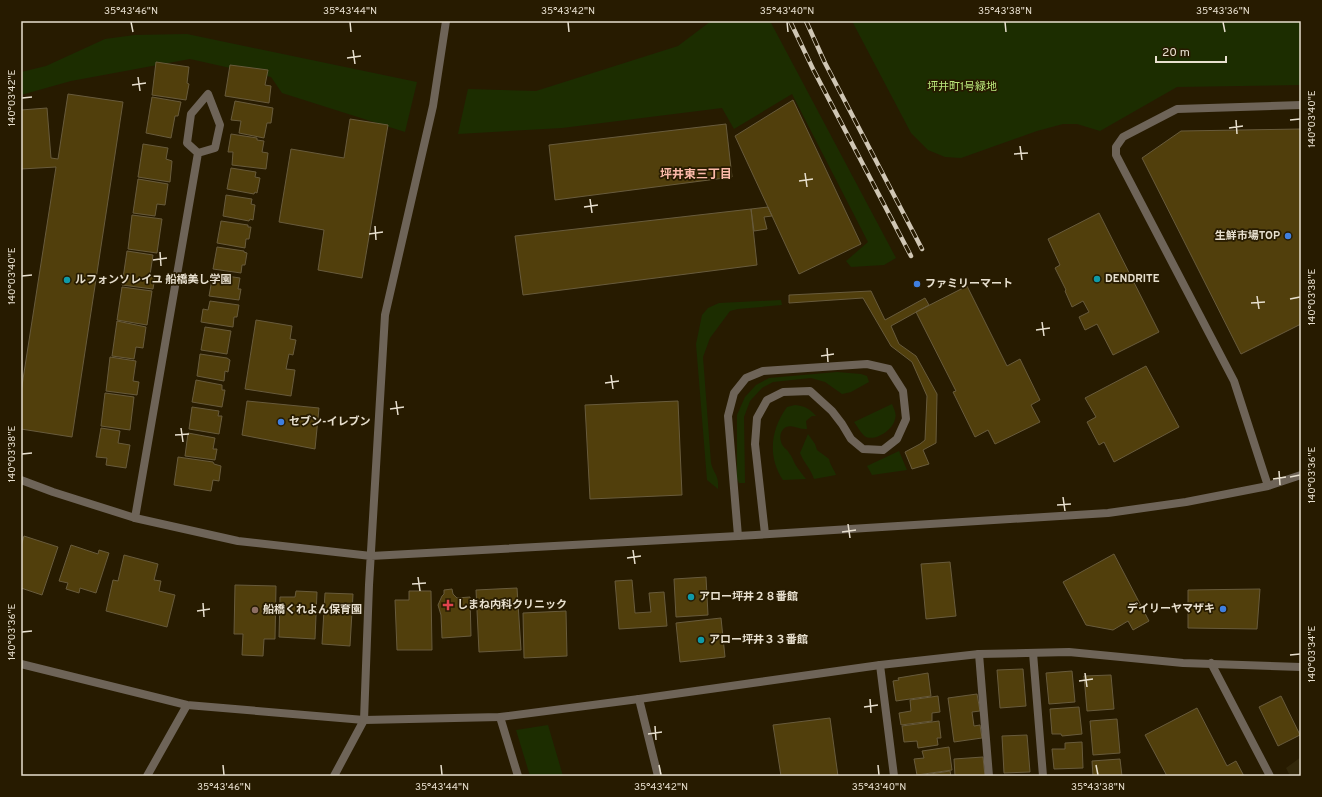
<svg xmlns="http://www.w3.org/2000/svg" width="1322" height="797" font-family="Overpass,'Noto Sans JP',sans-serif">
<rect width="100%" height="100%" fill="#271b00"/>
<path fill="#322709" d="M1301,757V776H1290L1286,768Z"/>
<path fill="#1c2d00" d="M711,21H770L896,258L884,265L851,267L846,261L868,242L792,94L734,129L722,108L562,128L458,134L468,89L536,91L678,46Z
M852,21H1301V85L1177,87L1100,131L1077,124H1063L1037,131L961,158L945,157L928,150L911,133Z
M187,34L417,82L405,132L282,93L271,77L190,59L71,81L21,95V72L46,66L105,39L135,35Z
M781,300L782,305L738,309L730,311L710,338L703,357L711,463C714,475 719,474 718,489L707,480L696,344L702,315L708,308L719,303Z
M837,372L861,374L867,376L869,382L851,392L842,394L825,382L811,378L773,382L762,388L750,401L744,417L745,483H739L737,479V415L745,397L756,385L769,378Z
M892,404C894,409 897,414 895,419C893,430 876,441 866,437C861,434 858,427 854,422Z
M795,405C805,406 810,409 816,416H812L806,421L807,429C800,430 793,424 786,427C779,431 779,440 783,446C785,449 788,450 789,453C792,456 793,460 795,464C798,469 802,474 806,479L783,480C767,456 771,429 787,407Z
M808,434L815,444L817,450L829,459C830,465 834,469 836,475L814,479C811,469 804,463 800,453Z
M899,451L907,470L872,475L867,466Z
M548,725L563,776H530L516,730Z"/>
<path fill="#513f0c" stroke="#685b3c" d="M156,62L189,67L187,83L189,84L186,100L152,95Z
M230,65L268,70L265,85L271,86L269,103L225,96Z
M68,94L123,102L72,437L21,429V392L56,167L21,169V110L47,108L51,158L58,159Z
M152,97L181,102L178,116H175L171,138L146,133Z
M793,100L861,244L799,274L735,136Z
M235,101L273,108L271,123H267L264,138L239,133L241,121L231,120Z
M350,119L388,125L362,278L318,270L324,230L279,222L291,149L344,158Z
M726,124L732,177L555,200L549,145Z
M1301,129V324L1241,354L1142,158L1181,131Z
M231,134L257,138V140L264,141L262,152L268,153L266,169L232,165L233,152H228Z
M143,144L168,148L166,159L172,161L170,182L138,177Z
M231,168L256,172L255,177L260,178L257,193L255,192L254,194L227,189Z
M138,179L168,184L165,205L157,204L155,216L133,213Z
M226,195L252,199L251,204L255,205L253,220L250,219L249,221L223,216Z
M768,207L772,216L764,217L767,229L754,231L751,209Z
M751,209L757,265L523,295L515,236Z
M1099,213L1159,332L1113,355L1097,324L1085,330L1079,317L1089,312L1083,301L1072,307L1065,291L1066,290L1055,268L1060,265L1048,239Z
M132,215L162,219L157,253L128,249Z
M221,221L248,225V227H251L249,239H246L245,248L217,243Z
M217,247L244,251V252L247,253L245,265H242L241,273L213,269Z
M127,251L153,255L150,275L155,276L153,289L122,285Z
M213,274L240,278L238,289H241L239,300L209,296Z
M967,286L1007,366L1020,359L1040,400L1031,405L1040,422L995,444L988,430L975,437L953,392L956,391L916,312Z
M122,287L152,291L147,325L117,320Z
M871,291L885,320L925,298L929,305L891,326L899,344L916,356L937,394L936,443L923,450L929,464L912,469L905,452L920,444L925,440L927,396L912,362L891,346L863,298L789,303V295Z
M210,301L239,305L237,317H234L233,327L201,322L203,309L208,310Z
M256,320L292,326L290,339L296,340L293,355L289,354L286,369L295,370L291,396L245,389Z
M117,321L146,327L143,348L136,347L134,359L112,356Z
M205,327L231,331L227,354L201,350Z
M200,354L227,358L230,360L228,372L225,371L224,381L197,376Z
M110,357L136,361L133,381L139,382L137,395L106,391Z
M1146,366L1179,427L1114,462L1104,442L1099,445L1087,422L1096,417L1085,398Z
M196,380L222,385V390H225L222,407L192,402Z
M105,393L134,397L130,430L101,426Z
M247,401L319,408L315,449L242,435Z
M678,401L682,495L590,499L585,405Z
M192,407L219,411L218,416H222L219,434L189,429Z
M101,428L120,431L118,443L130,445L126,468L106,465L107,458L96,457Z
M188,433L215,438L213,449H217L215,460L185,456Z
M178,457L213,462L214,464L221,466L219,481L213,480L211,491L174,485Z
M24,536L58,547L42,595L21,588V546Z
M71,545L98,554L99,550L109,553L96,593L80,588L79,593L66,589L68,583L59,581Z
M1114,554L1149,621L1133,630L1128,621L1113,630L1086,625L1063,582Z
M124,555L158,564L154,580L161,581L159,591L175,595L167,627L106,611L113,580L118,581Z
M950,562L956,616L926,619L921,564Z
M706,577L708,615L676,617L674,579Z
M632,580L635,613L651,612L649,593L664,592L667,626L619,629L615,581Z
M235,585L276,586L275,639H264L263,656L242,655L243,634H234Z
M517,588L521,650L479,652L476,590Z
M452,589L453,594L457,598L470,597L471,636L442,638L441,615L438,605L442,596L444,594V590Z
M1260,589L1257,629L1188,628V590Z
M296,591L317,592L315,639L279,637L280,597H295Z
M409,591H431L432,650H397L395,600H409Z
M325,593L353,594L350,646L322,644Z
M566,611L567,656L524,658L523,613Z
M721,618L725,657L680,662L676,623Z
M1023,669L1026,706L1000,708L997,670Z
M1072,671L1075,702L1049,704L1046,673Z
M928,673L931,696L896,701L893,681L899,680L898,678Z
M1111,675L1114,709L1087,711L1084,676Z
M977,694L980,711L972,712L974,726L980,725L982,738L954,742L948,698Z
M938,696L940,712L932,713V721L901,725L899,713L911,711L910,700Z
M1281,696L1300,735L1278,746L1259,707Z
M1079,707L1082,734L1062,736L1061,734H1052L1050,709Z
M1197,708L1227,766L1236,761L1244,776H1167L1145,735Z
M830,718L838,776H781L773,725Z
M1117,719L1120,753L1093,755L1090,721Z
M939,721L941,738H937L938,745L918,748L917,741L904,742L902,726Z
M1027,735L1030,772L1004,773L1002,736Z
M1082,742L1083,768L1054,769L1052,749H1065V743Z
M949,747L952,770L917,775L914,759L924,758L922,751Z
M983,757L985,776H955L954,759Z
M1120,759L1122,776H1093L1092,761Z
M950,771L951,776H917Z"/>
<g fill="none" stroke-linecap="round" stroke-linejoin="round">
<path stroke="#6e6458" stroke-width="8" d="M135,518L198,153L187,143L191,114L208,94L220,125L215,148L198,153
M738,536L728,416L734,393L746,378L763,371L867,364L889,369L903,391L906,419L897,439L883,450L863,449L851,439L842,424L832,411L810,391L783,392L767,400L757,418L755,444L765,534
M1033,653L1043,776
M979,654L989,776
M1211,663L1270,776
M21,664L187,705L364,720L334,776
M880,665L894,776
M639,699L658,776
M500,717L518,776
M147,776L187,705"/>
<path stroke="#6e6458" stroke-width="8" d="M446,21L433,106L385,315L369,585L364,720L500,717L639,699L880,665L979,654L1069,652L1183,663L1301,667
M21,480L53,492L135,518L238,541L371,556L738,536L1108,513L1186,502L1268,486L1301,475
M1268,486L1234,381L1116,155V147L1123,137L1177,109L1301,105"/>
<defs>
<path id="rail" d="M790,21L813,69L911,256
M806,21L825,63L922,249"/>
</defs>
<use href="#rail" stroke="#cfc6b4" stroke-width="4.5"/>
<use href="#rail" stroke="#271b00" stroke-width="3" stroke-dasharray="9" stroke-linecap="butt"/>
</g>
<path fill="none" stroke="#e7dfce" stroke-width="1.5" d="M131,22L133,32M350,22L351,32M568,22L569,32M787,22L788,32M1005,22L1006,32M1223,22L1225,32M353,50L355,64M347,58L361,56M138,77L140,91M132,85L146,83M22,98L32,97M1236,120L1237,134M1290,120L1300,119M1229,128L1243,126M1020,146L1022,160M1014,154L1028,153M805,173L807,187M799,181L813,179M590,199L592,213M584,207L598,205M375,226L376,240M369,234L383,232M160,252L161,266M153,260L167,258M22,276L32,275M1257,296L1259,309M1290,299L1300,297M1251,303L1265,302M1042,322L1044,336M1036,330L1050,328M827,348L828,362M821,356L834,354M611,375L613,389M605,383L619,381M396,401L398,415M390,409L404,407M181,428L183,442M175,435L189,434M22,454L32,453M1279,471L1280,485M1290,477L1300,475M1273,479L1286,477M1063,497L1065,511M1057,505L1071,504M848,524L850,538M842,532L856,530M633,550L635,564M627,558L641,556M418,577L420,591M412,584L426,583M203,603L204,617M197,611L210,609M22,632L32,631M1290,655L1300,654M1085,673L1087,687M1079,681L1093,679M870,699L871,713M864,707L878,705M655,726L656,740M648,734L662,732M223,765L224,775M441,765L442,775M659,765L661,775M878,765L879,775M1096,765L1098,775"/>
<g fill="#3f7fe0" stroke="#271b00" stroke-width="1.5">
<circle cx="1288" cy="236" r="4"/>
<circle cx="917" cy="284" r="4"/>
<circle cx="281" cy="422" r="4"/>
<circle cx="1223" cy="609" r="4"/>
</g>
<g fill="#0f9aa8" stroke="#271b00" stroke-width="1.5">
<circle cx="1097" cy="279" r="4"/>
<circle cx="67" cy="280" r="4"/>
<circle cx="691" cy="597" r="4"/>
<circle cx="701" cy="640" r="4"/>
</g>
<path fill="#e0444e" stroke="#271b00" stroke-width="1.5" d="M446 599h4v4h4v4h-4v4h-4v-4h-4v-4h4z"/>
<circle fill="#8d6e63" stroke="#271b00" stroke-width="1.5" cx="255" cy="610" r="4"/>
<g text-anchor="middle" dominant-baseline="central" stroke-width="3.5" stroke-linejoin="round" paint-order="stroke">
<g font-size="11" fill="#bae77b" stroke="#271b00">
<text x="962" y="87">坪井町1号緑地</text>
</g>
<g font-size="11" font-weight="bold" fill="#e7dfce" stroke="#271b00" text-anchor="start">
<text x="1280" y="236" text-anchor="end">生鮮市場TOP</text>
<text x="1105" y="279">DENDRITE</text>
<text x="75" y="280">ルフォンソレイユ 船橋美し学園</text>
<text x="925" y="284">ファミリーマート</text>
<text x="289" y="422">セブン-イレブン</text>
<text x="699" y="597">アロー坪井２８番館</text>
<text x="457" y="605">しまね内科クリニック</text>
<text x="1215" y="609" text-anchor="end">デイリーヤマザキ</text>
<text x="263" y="610">船橋くれよん保育園</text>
<text x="709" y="640">アロー坪井３３番館</text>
</g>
<g font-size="12" font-weight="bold" fill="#fcbaaa" stroke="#271b00">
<text x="696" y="175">坪井東三丁目</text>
</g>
</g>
<rect width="1322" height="797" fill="none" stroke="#271b00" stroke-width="44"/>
<path d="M1156 56v6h70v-6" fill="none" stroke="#e7dfce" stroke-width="2"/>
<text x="1162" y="56" font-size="12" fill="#e7dfce" stroke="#271b00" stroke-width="3" paint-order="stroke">20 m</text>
<rect x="22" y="22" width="1278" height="753" fill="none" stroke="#e7dfce" stroke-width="1.5"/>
<g font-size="10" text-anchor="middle" fill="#e7dfce">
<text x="131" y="14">35°43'46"N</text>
<text x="350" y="14">35°43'44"N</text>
<text x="568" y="14">35°43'42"N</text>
<text x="787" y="14">35°43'40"N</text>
<text x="1005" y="14">35°43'38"N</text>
<text x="1223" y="14">35°43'36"N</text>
<text transform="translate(11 98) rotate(-90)" y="4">140°03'42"E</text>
<text transform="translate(1311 119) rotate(-90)" y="4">140°03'40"E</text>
<text transform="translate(11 276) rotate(-90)" y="4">140°03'40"E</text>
<text transform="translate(1311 297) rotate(-90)" y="4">140°03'38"E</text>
<text transform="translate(11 454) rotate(-90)" y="4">140°03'38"E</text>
<text transform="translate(1311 475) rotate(-90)" y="4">140°03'36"E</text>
<text transform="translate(11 632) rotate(-90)" y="4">140°03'36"E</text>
<text transform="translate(1311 654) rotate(-90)" y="4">140°03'34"E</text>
<text x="224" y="790">35°43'46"N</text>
<text x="442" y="790">35°43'44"N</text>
<text x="661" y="790">35°43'42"N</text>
<text x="879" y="790">35°43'40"N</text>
<text x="1098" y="790">35°43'38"N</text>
</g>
</svg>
